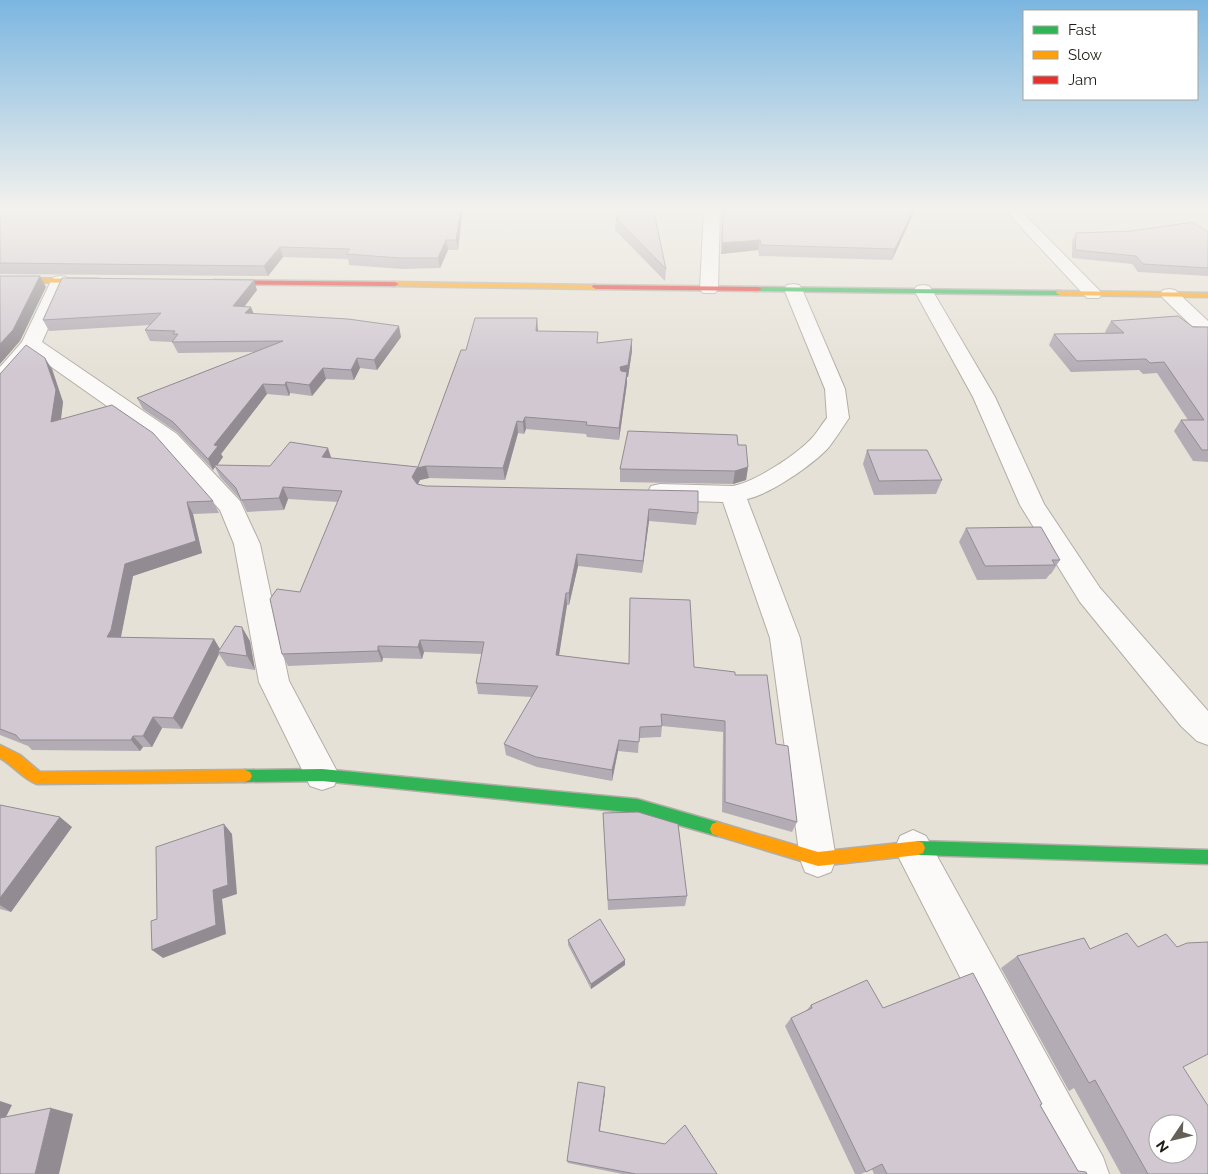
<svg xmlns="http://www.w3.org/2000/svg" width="1208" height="1174" font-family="Raleway,sans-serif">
<rect width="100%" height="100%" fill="#e6e1d7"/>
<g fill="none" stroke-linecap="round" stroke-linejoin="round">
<defs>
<path id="street" d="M704,208H720L718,289L715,293H703L700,289Z
M1003,208H1018L1099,290L1102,294L1099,298H1087Z
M60,276L66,277L69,281L42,342L177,434L240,501L260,544L289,681L339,775L334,786L322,790L310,786L259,682L234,544L220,510L161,444L33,354L7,384L0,386V367L22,342L51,281L54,277Z
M793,284L799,285L802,289L845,389L849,418C842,428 836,438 829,447C814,464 769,495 747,499L800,638L836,859L831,872L818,877L805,872L800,859L770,638L723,502L660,500L651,498L648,492L651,486L660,484L733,486C755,482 798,454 813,437C818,431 822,424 827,418L825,389L784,289L787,285Z
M923,285L929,286L932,290L995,397L1044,504L1100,588L1208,711V745L1197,741L1181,726L1080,602L1020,505L973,397L914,290L917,286Z
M1169,289L1175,290L1208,321V337L1201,335L1163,298L1160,294L1163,290Z
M913,830L926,836L1103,1157L1109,1174H1061L900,860L895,848L900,836Z"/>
<path id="fast" d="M755,287L1060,291L1064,293L1060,295L758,291H755Z
M322,769L637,799L717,822L722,824L724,829L722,834L717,836L637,813L322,781L245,782L240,780L238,776L240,772L245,770Z
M918,841L1208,850V864L918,855L913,853L911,848L913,843Z"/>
<path id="slow" d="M0,278L99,279L103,281L99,283L0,282Z
M392,282L596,285L600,287L596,289L395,286H392Z
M1057,291L1208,293V297L1060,295L1056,293Z
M0,745L20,755L40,772L245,770L250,772L252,776L250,780L245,782L37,784C23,779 13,765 0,758Z
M717,822L818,852L918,841L923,843L925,848L923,853L918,855L818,866L712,834L710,829L712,824Z"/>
<path id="jam" d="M214,280L395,282L399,284L395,286L217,284H214Z
M593,285L758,287L762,289L758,291L596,289L592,287Z"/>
</defs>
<use href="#street" stroke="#b2aea6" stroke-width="2"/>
<use href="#fast" stroke="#b2aea6" stroke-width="3"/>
<use href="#slow" stroke="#b2aea6" stroke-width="3"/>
<use href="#jam" stroke="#b2aea6" stroke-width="3"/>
<use href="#street" fill="#fbfaf9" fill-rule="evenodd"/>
<use href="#fast" fill="#30b455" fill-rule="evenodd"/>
<use href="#slow" fill="#ff9f0a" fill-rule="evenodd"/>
<use href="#jam" fill="#e5322d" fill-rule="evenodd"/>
</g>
<path fill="#b4acb4" d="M0,208H463L458,250H448L440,268L402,269L349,265L348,259L283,257L268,276L0,274Z
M720,208H916L892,260L759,256L758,250L721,254L722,208Z
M616,218L666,269L665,281L615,230Z
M1208,232V276L1138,272L1132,264L1072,258V240L1076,233Z
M257,290L245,306L253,313L401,337L377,370L360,368L354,380L326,379L312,396L290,393L289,396L267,394L221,454L223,457L217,465L270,466L332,458L418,467L466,350L538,331L598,343L632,351L628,377H627V383L619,440L587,437L586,434L526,429L524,434L518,433L505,480L429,478L420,480L418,484L426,486L698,513L696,525L649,521L642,573L578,566L569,605H567L559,656L629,663L694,667L735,675L776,744L797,822L792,832L722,812L723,732L662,726L661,737L639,738L638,753L618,751L612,781L537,767L506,755L504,744L532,697L478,694L476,683L482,654L424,652L422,659L383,658L382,662L288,666L282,654L300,592L338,502L288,499L284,510L247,512L241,500L220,477L215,467L213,470L178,433L143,409L137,398L254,352L178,353L172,342H173L150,341L145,330L150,325L49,331L43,320Z
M1111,321L1208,327V462L1193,461L1174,431L1181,420H1188L1157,373L1143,374L1139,370L1071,372L1049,345L1054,334L1106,333L1105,332Z
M52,369L63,402L61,419L213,501L219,513L193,514L202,553L133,576L121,637L214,639L220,649L250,641L255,670L227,666L219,654L182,729L162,728L152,747H143L140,751L32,750L28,746L0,735V374Z
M738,445L748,467L746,480L733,484L620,482V469Z
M867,450L942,480L936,494L874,495L863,464Z
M966,528L1060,560L1051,574H1050L1046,579L977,580L959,542Z
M0,805L72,827L11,912L0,909Z
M603,813L687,896L685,906L608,910Z
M568,940L625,960V965L591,989L568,945Z
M1090,949L1183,1067L1208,1174H1121L1074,1088L1069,1091L1001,968L1017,956Z
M811,1005L883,1008L1040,1105L1078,1171L1087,1174H874L872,1169L861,1174H855L785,1026L791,1018L806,1011Z
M605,1092L600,1131L717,1174H622L568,1163L567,1161Z"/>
<path fill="#928c92" d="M461,208H463L458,250L456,240Z
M914,208H916L892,260L895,249Z
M446,240L448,250L440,268L438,258Z
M760,240L758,250L721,254L722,243Z
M280,247L283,257L268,276L264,266Z
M40,276L46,287L20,341L0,364V344Z
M254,280L257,290L237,316L233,306Z
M251,307L255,317L245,313Z
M537,318L538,330L536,342V331Z
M399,326L401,337L377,370L374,360Z
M632,339V351L628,377H627V383L619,440L620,367Z
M45,358L52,369L63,402L59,434L51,422Z
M357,358L360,368L354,380L351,370Z
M323,368L326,379L312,396L309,385Z
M286,382L290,393L289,396L285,385Z
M263,384L267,394L221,454L223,457L216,467L214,465L215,467L213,470L208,459L214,445Z
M525,417L526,429L524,434L523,422Z
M517,421L518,433L505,480L503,468Z
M328,448L332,460L322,457Z
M426,466L429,478L420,480L415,489L412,477L417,468Z
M748,467L746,480L733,484L735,471Z
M283,487L288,499L284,510L279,498Z
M187,502L193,514L202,553L133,576L120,641L107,637L125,564Z
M649,509V521L642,573L643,561Z
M577,554L578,566L569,605V593Z
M566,593L567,605L557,667L556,655Z
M242,627L250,641L255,670L247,656Z
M214,639L221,651L218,652L219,654L182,729L173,718Z
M420,640L424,652L422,659L418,647Z
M378,646L383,658L382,662L378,651Z
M153,717L162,728L152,747L143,736Z
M133,736L143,747L140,751L131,740Z
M619,740L618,751L612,781V770Z
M60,817L72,827L11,912L0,905V898Z
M224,824L232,834L237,894L222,899L226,934L163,958L152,950L213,890Z
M625,960V965L591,989V984Z
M605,1087V1092L599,1135V1131Z
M0,1101L12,1105L0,1129Z
M51,1108L73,1114L59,1174H35Z"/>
<path fill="#d1c8d1" stroke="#928c92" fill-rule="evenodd" d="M0,208H461L456,240H446L438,258H400L346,254L350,249L280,247L264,266L0,263Z
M627,208H653L666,269L616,218Z
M723,208H914L895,249L761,245L760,240L722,243Z
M1193,222L1208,232V268L1143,264L1136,256L1075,250L1076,233L1132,231Z
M0,276H40L13,330L0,344Z
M62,278L254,280L233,306L251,307L245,313L348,319L399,326L374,360L357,358L351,370L323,368L309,385L286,382L285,385L263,384L214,445L218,446L208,459L173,422L137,398L283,341L172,342L178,334H173L175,331L145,330L161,313L43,320Z
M1178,316L1193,327H1208V450H1202L1181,420H1204L1164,362L1150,363L1146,359L1077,361L1054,334L1124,333L1111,321Z
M475,318H537L536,331L598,332L597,343L632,339L628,365L620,367L621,371L627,372L619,428L586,425L587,422L525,417L523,422L517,421L503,468L426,466L417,468L412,477L417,484L426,486L698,491V513L649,509L643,561L577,554L569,593H566L556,655L629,664L630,598L690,600L694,667L735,672V675H767L776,744L788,746L797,822L725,802V721L661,714L662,726L640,727L639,742L619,740L612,770L536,757L504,744L538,686L476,683L484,642L420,640L418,647L378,646V651L282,654L270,599L277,589L300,592L342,491L283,487L279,498L241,500L236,488L214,465L270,466L290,442L328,448L322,457L418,467L461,350H466Z
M26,345L45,358L56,390L51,422L112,405L153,433L213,501L187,502L196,541L125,564L111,630L107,637L214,639L173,718L153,717L143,736H133L131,740H20L16,735L0,729V374Z
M628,431L737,435L738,445H746L748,467L735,471L620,469Z
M867,450H927L942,480L879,481Z
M1041,527L1060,560H1052L1055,565L985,566L966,528Z
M235,626L242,627L247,656L218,652Z
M0,805L60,817L0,898Z
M638,812L678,824L687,896L608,900L603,813Z
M224,824L228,885L213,890L216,925L152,950L151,921L157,919L156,847Z
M600,919L625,960L591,984L568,940Z
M1127,933L1138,947L1166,934L1177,947L1187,943L1208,942V1054L1183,1067L1208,1106V1174H1148L1095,1080L1089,1083L1017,956L1084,938L1090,949ZM1158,1124H1188V1154H1158Z
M973,973L1042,1104L1040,1105L1078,1171L1086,1172L1087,1174H887L882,1164L866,1172L791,1018L812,1008L811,1005L867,980L883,1008Z
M578,1082L605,1087L599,1131L665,1144L685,1125L717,1174H636L567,1161Z
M51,1108L35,1174H0V1118Z"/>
<linearGradient id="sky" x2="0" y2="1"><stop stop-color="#7bb6e0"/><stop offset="0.56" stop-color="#f4f2ed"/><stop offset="1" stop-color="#f4f2ed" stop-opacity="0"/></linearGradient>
<rect width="1208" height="372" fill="url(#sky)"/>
<rect x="1023" y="10" width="175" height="90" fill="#ffffff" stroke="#a5a4a1"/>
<rect x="1033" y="26" width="25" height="8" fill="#30b455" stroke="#a5a4a1"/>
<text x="1068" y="35" font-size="15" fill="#1f1c15">Fast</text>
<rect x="1033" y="51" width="25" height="8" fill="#ff9f0a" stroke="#a5a4a1"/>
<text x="1068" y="60" font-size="15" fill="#1f1c15">Slow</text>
<rect x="1033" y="76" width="25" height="8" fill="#e5322d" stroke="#a5a4a1"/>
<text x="1068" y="85" font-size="15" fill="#1f1c15">Jam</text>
<g transform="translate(1173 1139) rotate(235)"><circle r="24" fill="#ffffff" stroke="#a5a4a1"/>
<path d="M0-4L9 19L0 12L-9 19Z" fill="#656159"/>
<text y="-8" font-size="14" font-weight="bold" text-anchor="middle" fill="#1f1c15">N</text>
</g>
</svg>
